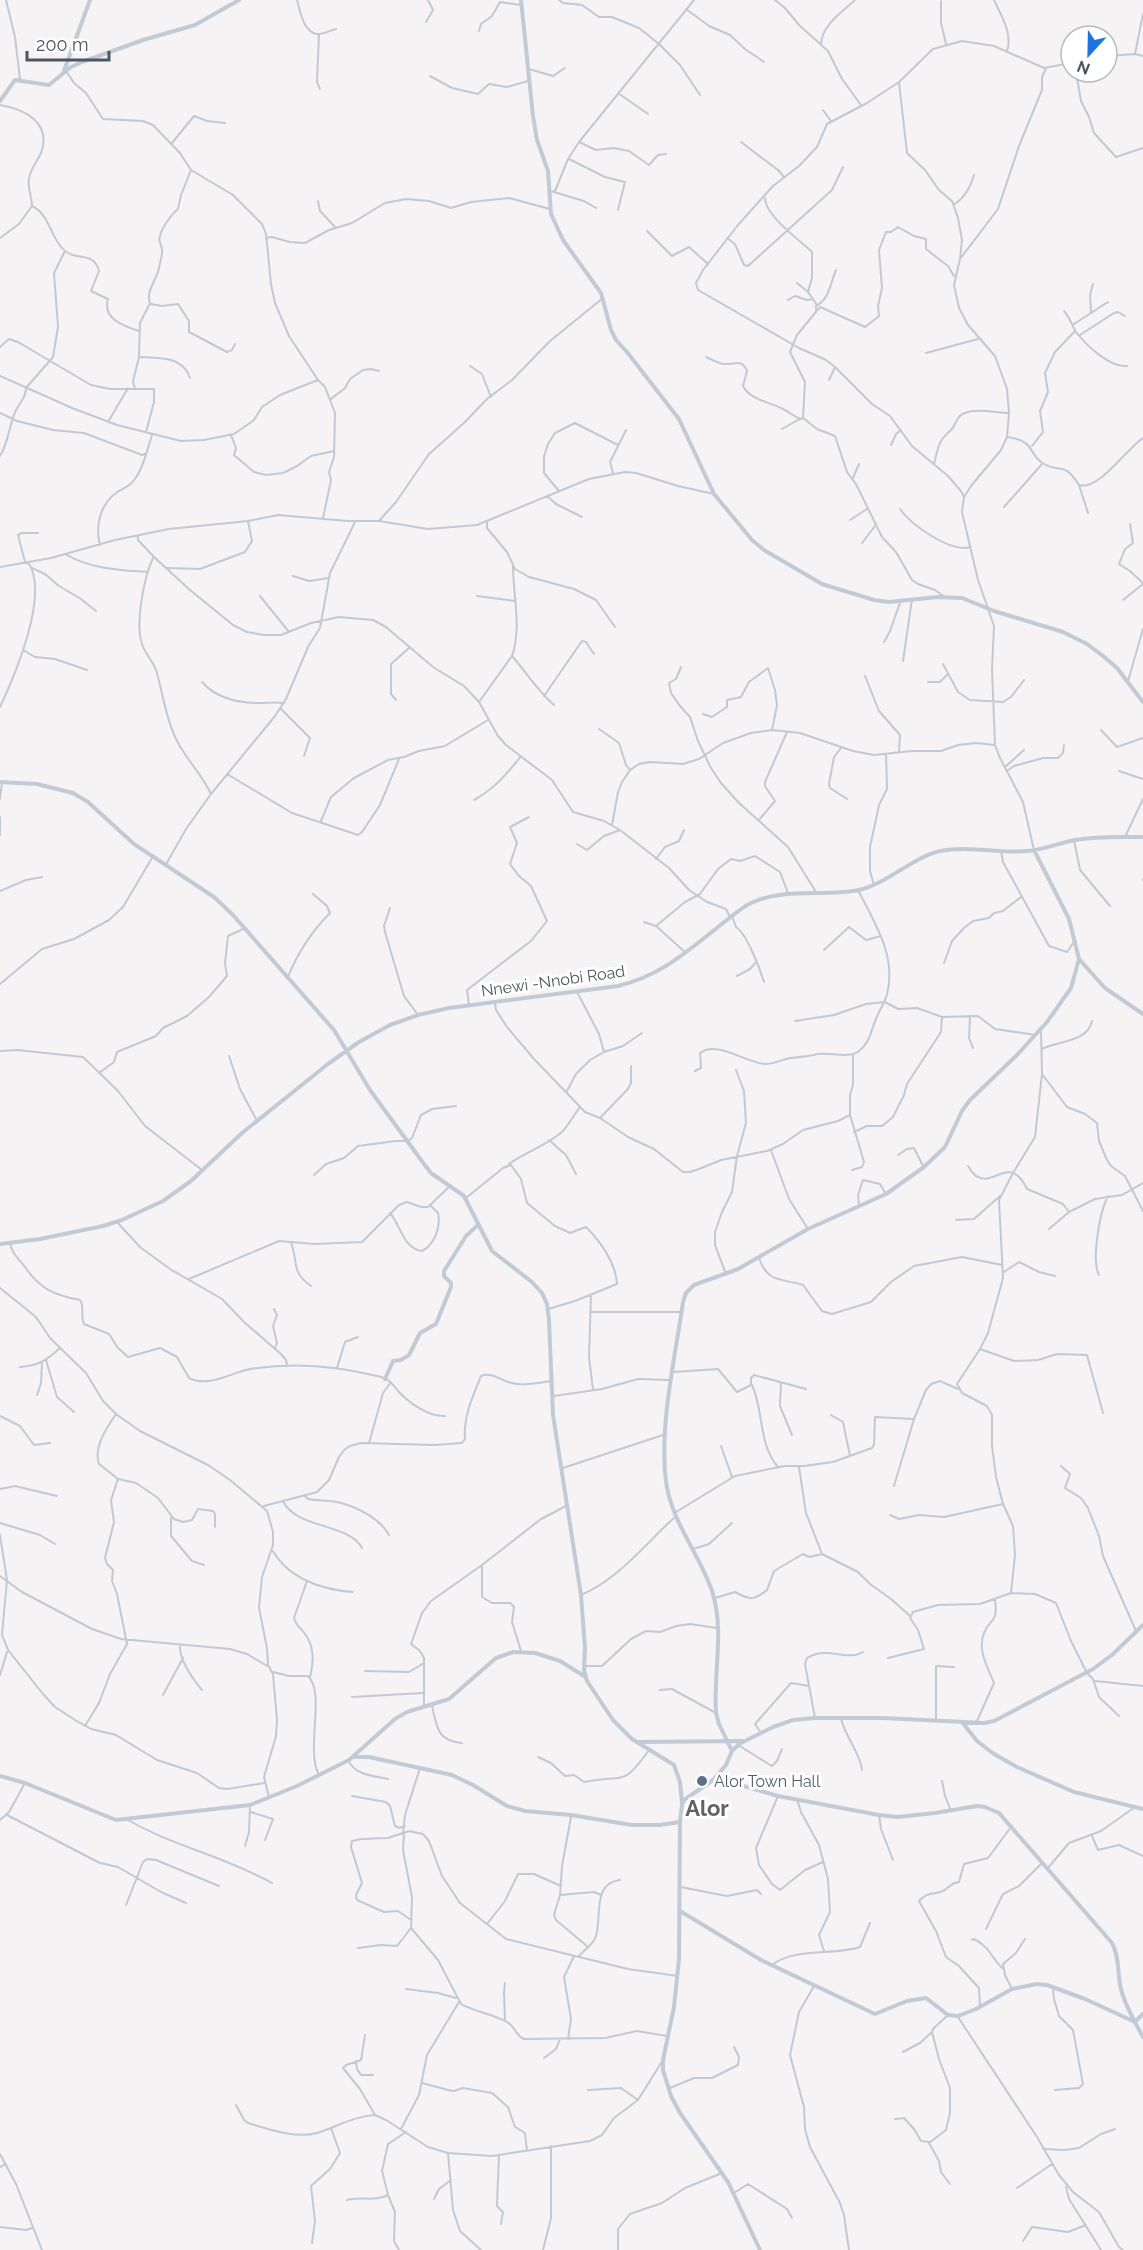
<svg xmlns="http://www.w3.org/2000/svg" width="1143" height="2250" font-family="Raleway,sans-serif">
<rect width="100%" height="100%" fill="#f5f3f3"/>
<g fill="none" stroke-linecap="round" stroke-linejoin="round">
<path stroke="#c1cad2" stroke-width="2" d="M6,0L15,37L20,79
M297,0C300,10 303,32 317,34C323,35 330,30 336,29
M559,0L563,3L582,5L599,17H612L639,28L659,44L680,65L700,95
M775,0L785,8L799,25L828,51L842,79L861,105
M994,0C1001,15 1013,34 1007,51
M941,1V23L946,44
M686,9L709,26L730,35L745,49L764,62
M426,22L433,10L428,0
M479,31L481,24L492,16L500,2L521,5
M319,34L317,82L320,89
M821,44C822,25 842,12 855,0
M1135,54L1143,14
M1107,56L1135,54L1143,56
M529,69L553,76L565,68
M66,71L74,83L86,93L103,119L143,121L153,125L180,153L191,170L233,195L262,224L266,234L271,284L275,303L289,336L318,380L325,387L335,413L334,457L329,472L331,480L323,518
M1076,72L1081,101L1089,117L1094,133L1116,157L1143,148
M430,76L452,88L478,94L489,84L507,87L528,81
M899,82L907,153L925,170L939,190L952,201L958,218L962,240L960,259L954,285L959,308L968,325L995,356L1007,389L1009,413L1007,437L1001,450L971,486L964,497L962,512L978,580L994,626L992,669L995,745L1000,758L1023,802L1034,850
M618,93L648,114
M0,105C25,109 52,123 41,153C37,162 30,169 29,179C27,187 32,197 32,206L19,224L0,238
M823,110L831,121
M579,142L596,150L614,148L629,151L649,165L658,155L666,154
M741,142L778,170L784,177
M172,143L194,116L207,121L225,123
M569,159L605,177L625,182L618,210
M549,192L555,191L568,159L579,142L694,0
M554,192L584,201L596,208
M765,198C765,216 800,240 812,252V278L808,292
M318,201L320,211L336,228
M955,204C965,197 971,186 974,175
M32,206C49,214 50,235 62,248C74,263 93,249 99,271L91,291L108,299C102,318 123,326 139,331
M647,231L672,256L689,247L708,264
M266,238L272,237L290,242L305,243L329,230L352,223L385,203L406,199L429,201L451,208L471,202L509,198L550,209
M727,238L735,244L744,265L748,266L832,190L843,167
M960,259L998,209L1019,146L1042,90V77L1046,68
M797,283L808,292L817,305
M788,300L795,296L807,300L813,299
M151,304L162,306L178,304L189,321V332L227,352L232,350L235,344
M816,310V306C830,298 830,284 836,270
M1064,311C1070,318 1072,325 1076,332C1086,345 1110,368 1127,366
M1091,313L1090,295L1093,284
M1074,324L1108,302
M1080,335L1114,313L1118,312L1125,316
M0,347L9,339L18,342L91,385L110,389H154V402L146,432
M926,353L978,339
M139,357C159,358 183,356 190,378
M706,357C711,359 720,365 726,364C736,364 742,359 747,371L743,386C750,400 770,402 783,409C789,412 794,416 800,419L803,418
M470,366L482,374L491,397
M0,376L72,408L117,425L181,441L204,440L234,434L254,420L262,407L280,395L318,380
M829,380L835,367
M135,389L133,381L139,357L140,323L150,303C146,293 154,283 158,272C159,266 163,255 162,249C161,243 158,242 160,236C162,227 172,214 178,209L181,195L191,170
M331,399L345,388L350,379L363,370L371,369L379,371
M0,413L17,421L53,430L84,433L142,455L145,454
M108,422L128,388
M782,429L800,419
M231,435L236,448L234,455L254,472L266,475L283,473L297,466L311,456L334,451
M1007,437C1037,441 1027,454 1044,464C1062,474 1063,460 1079,485C1099,491 1127,448 1143,438
M891,445L896,434L901,430
M1032,446L1043,432L1040,411L1048,392L1045,373L1055,352L1075,331
M0,456C9,441 9,425 16,410C20,402 26,398 26,388L53,357L58,327L54,273L65,251
M934,464C938,448 938,441 950,431C955,427 956,419 961,415C973,407 996,413 1009,413
M613,473L610,462L626,430
M853,478L859,464
M1079,485L1088,513
M559,491L544,473V456L548,444L555,433L575,423L618,445
M547,496L556,504L582,517
M964,497L961,491L948,476L912,446L890,416L872,404L835,367L826,360L799,348L698,290L696,283L703,270L738,225L773,186L799,166L817,147L827,124L867,103L899,82L933,49L962,41L994,46L1044,68L1071,63
M1004,507L1042,464
M900,509C911,525 951,553 970,547
M850,520L867,509
M379,521L396,502L429,454L464,423L487,399L512,380L550,341L603,298
M487,522V528L507,552L515,569L529,577L574,589L596,600L615,627
M1130,524L1133,543L1125,549L1119,564L1130,571L1143,583
M138,537V540L154,557L190,590L233,625L247,632L264,635H281L311,623L339,617L373,620L386,627L433,667L464,686L479,702L498,736L506,745L552,780L573,812L604,821L620,830L669,868L689,890L707,902L726,909L730,917
M862,543L875,526
M100,545C95,526 100,505 116,493C123,488 130,487 135,479C144,467 147,450 152,435
M67,555C91,569 121,570 148,572
M153,558C144,577 135,624 142,644C145,654 154,662 157,673C163,696 167,722 178,743C188,761 202,775 211,794
M25,562L18,535L22,533H38
M0,567L51,558L115,540L169,529L248,521L278,515L348,521H379L428,529L477,525L589,479L625,472L636,473L678,486L714,494
M32,568L45,574L59,586L81,599L96,611
M167,568L200,569L245,552L252,541L248,521
M293,576L309,581L329,578
M260,596L289,632
M477,596L515,601
M945,597L935,590L918,584L912,580L896,552L882,537L856,484L847,472L835,436L817,429L803,418L805,382L790,352L797,335L820,307L865,327L879,316L878,306L882,288L879,250L886,232H891L898,227L914,236L926,239V249L948,266L954,276
M1123,600L1143,584
M884,642L890,631L901,600
M23,650L35,657L55,659L87,670
M512,656C526,672 538,691 554,705
M903,661L912,599
M943,664L958,692L970,700L1003,702L1011,697L1024,680
M681,667L676,679L669,683L671,693L680,706L690,717L698,741L711,768L721,783L739,803L788,847L816,892
M865,676L879,711L900,735L899,752
M1128,681L1143,629
M202,682C216,698 238,703 259,703C268,703 275,702 284,703
M928,682H940L948,674
M544,696L582,641L586,642L594,654
M396,700L391,694V664L409,648
M479,702L512,656C522,627 513,596 513,566
M0,707C15,675 50,594 28,562
M281,709L310,738L304,756
M703,714L712,717L727,707V700L741,697L749,682L768,668L775,690L777,705L772,730
M599,729L619,743L626,765L630,770
M1101,730L1117,747L1143,738
M841,748L834,757L829,784L830,788L847,799
M1005,767L1024,750
M1007,771L1014,766L1043,758H1058L1063,753L1064,745
M1119,771L1143,779
M227,774L292,813L358,835L362,832L380,805L399,759
M0,799L2,782
M474,800C494,789 507,774 521,756
M0,817V835
M759,820L775,801L765,786V782L787,732
M321,821L331,797L354,778L388,760L404,757L419,751L445,746L488,720
M612,825L618,792L622,782L630,770L639,764L650,762L683,764L699,759L723,743L751,733L772,730L800,733L853,751L874,755L912,751H941L958,745L976,743L995,745
M1125,837L1143,799
M1074,840L1080,870L1110,906
M577,844L587,850L604,836L620,830
M1001,851L1003,862L1049,946L1067,952L1074,942
M656,859L665,847L679,841L684,830
M165,866L186,829L211,794L275,716L286,699L308,647L320,628L330,573L355,522
M1143,880V879
M874,885L870,871V847L879,805L887,789L886,754
M0,891L26,880L42,877
M390,908L384,926L385,932L404,996L418,1015
M732,916L736,927C747,934 760,969 764,982
M644,922L656,926L686,953
M656,926L685,902L700,894L718,869L731,859L740,861L755,856L780,872L788,893
M824,950L849,927L866,940L881,936
M944,963L952,941L964,928L973,921L989,918L994,913L1003,911L1021,897
M737,976L750,969L756,962
M288,977C298,952 311,932 330,913L327,906L313,894
M0,984L42,949L74,939L109,920L123,907L152,858
M577,992L599,1034L604,1052
M495,1003L496,1010L507,1027L534,1059L585,1112L600,1118L628,1137L654,1149L683,1172H690L699,1169L721,1160L767,1151L783,1144L803,1130L838,1121L850,1115
M469,1005L467,990L531,941L547,921L531,886L519,876L510,864L517,843L510,827L529,817
M970,1016L969,1038L973,1048
M795,1021L834,1015L866,1004L885,1002L898,1009L917,1008L942,1017L978,1016L995,1029L1036,1035
M1042,1049C1058,1041 1088,1042 1092,1021
M0,1051L17,1050L83,1057L118,1091L145,1126L202,1170
M229,1056L240,1089L257,1121
M695,1071L701,1068L700,1053C717,1040 744,1062 765,1064C775,1064 782,1059 791,1058C801,1057 809,1056 818,1054C831,1052 849,1059 859,1051C870,1043 871,1030 876,1019C879,1010 885,1003 887,994C897,956 874,922 858,890
M99,1073L114,1062L117,1052L156,1036L163,1028L187,1016L209,997L227,976L225,963L228,936L243,929
M1042,1074L1067,1107L1085,1114L1097,1123L1099,1141L1107,1160L1111,1166L1125,1176L1143,1211
M567,1091L576,1074L590,1060L604,1052L623,1046L642,1033
M600,1118L628,1089L631,1083V1066
M854,1132L867,1126H882L893,1117L904,1095L907,1084L941,1032L942,1017
M549,1140L566,1155L576,1174
M771,1150L789,1199L808,1229
M898,1155L907,1149L914,1148L923,1166
M509,1164C526,1152 548,1145 563,1131C569,1124 574,1115 580,1107
M968,1166C971,1170 973,1175 978,1177C995,1186 1010,1154 1027,1189L1063,1204L1069,1212
M852,1170L862,1167L864,1162L850,1115V1095L853,1085V1055
M314,1175L326,1164L344,1158L358,1146L396,1141H408L412,1138L421,1115L432,1109L456,1106
M466,1198L503,1168L511,1165L521,1179L527,1203L555,1226L570,1233L586,1227C600,1241 616,1263 617,1284L575,1301L548,1309
M859,1206L858,1195L863,1180L880,1184L886,1194
M390,1213C401,1226 403,1248 422,1251C435,1244 441,1227 438,1213L430,1205
M956,1220L974,1219L1000,1196
M117,1222L140,1247L170,1269L222,1299L244,1322L281,1354L286,1360L287,1365
M1049,1229L1069,1212L1095,1199L1122,1195L1143,1183
M10,1243C12,1254 19,1259 25,1267C40,1289 54,1295 80,1300C85,1307 80,1316 84,1324L109,1334L118,1348L128,1357L160,1348L177,1357L189,1378C209,1388 230,1373 250,1369C294,1362 334,1365 377,1376C388,1378 392,1383 398,1391C409,1403 429,1417 445,1416
M291,1243C299,1263 290,1271 311,1286
M759,1258C768,1284 782,1278 803,1285L822,1311L832,1314L871,1302L891,1282L914,1266L962,1257L1002,1265
M1004,1272L1019,1262L1039,1272L1055,1276
M726,1274L715,1245V1232L722,1212L732,1192L737,1156L746,1123L744,1091L736,1070
M1099,1275C1091,1260 1100,1211 1108,1196
M189,1279L279,1241L315,1244L362,1242L399,1205L407,1202L421,1207H428L450,1186
M0,1288L36,1317L50,1338L86,1373L103,1401L116,1414L140,1431L208,1465L230,1480L267,1511L273,1532V1545L262,1577L259,1608L267,1648L268,1665L273,1674L277,1720L276,1736L264,1777L269,1797
M591,1294L589,1357L593,1390
M274,1309L277,1315L273,1326L277,1343L275,1348
M591,1312H681
M980,1349L1014,1361L1038,1360L1057,1354L1087,1355L1103,1413
M46,1360L57,1397L74,1412
M20,1367C38,1366 47,1360 60,1348
M337,1368L345,1342L358,1337
M673,1372L718,1369L737,1392L751,1385V1378L754,1375L806,1389
M781,1383L780,1406L792,1435
M752,1385C764,1411 758,1444 778,1467
M37,1395L41,1383L42,1363
M554,1396L602,1389L638,1379L669,1380
M116,1414C107,1427 93,1448 99,1464L118,1479L136,1483L158,1498L174,1519L183,1522L192,1520L198,1509L213,1511L215,1514V1527
M831,1415L843,1422L850,1456
M0,1416L20,1426L34,1445L50,1443
M369,1443L383,1393L391,1382
M721,1446L732,1477
M1061,1466L1070,1474L1065,1488L1081,1498L1088,1508L1099,1536L1103,1556L1136,1631
M799,1467L806,1513L822,1554L858,1572L870,1584L891,1599L909,1615
M563,1468L666,1434
M894,1486L914,1419L926,1390L931,1384L940,1381L958,1389
M0,1489L15,1486L57,1496
M305,1496L308,1499C318,1501 327,1500 337,1502C355,1506 380,1518 389,1535
M283,1501C296,1529 349,1523 362,1548
M264,1506L317,1492L329,1480L339,1457L344,1450L350,1446L361,1443L435,1445L462,1443L465,1439C463,1417 473,1396 481,1376C491,1372 499,1379 508,1382C521,1387 537,1383 551,1381
M676,1512L735,1476L785,1466H804L833,1462L872,1448L874,1445L875,1417L914,1419
M890,1515L899,1519L919,1515L944,1517L1003,1504
M171,1518V1536L192,1561L204,1565
M0,1523L40,1535L55,1544
M0,1535L7,1580L2,1635L8,1650L43,1694L55,1707L75,1720L91,1729L116,1735L157,1760L197,1773L219,1788L228,1789L264,1783
M693,1549L709,1544L732,1523
M273,1551C289,1579 323,1590 353,1592
M482,1565V1597L492,1603H510L514,1607L512,1622L521,1651
M0,1576L22,1592L92,1629L121,1639L230,1649L247,1654L269,1667
M307,1581L294,1618C296,1626 301,1628 305,1634C315,1647 314,1662 310,1677
M1011,1593L1015,1555L1013,1526L1003,1504L996,1477L992,1446V1415L987,1406L962,1393L957,1384L980,1349L988,1333L1003,1278L999,1200L1013,1173L1035,1137L1042,1074L1041,1030
M581,1595C619,1579 645,1544 675,1517
M715,1598L735,1592C750,1600 753,1601 767,1590L774,1571L803,1554L809,1557L822,1554
M180,1645C179,1659 193,1679 202,1690
M888,1658L924,1649L918,1630L910,1618L913,1612L938,1605L980,1604L1011,1593L1035,1594L1056,1603L1071,1641L1087,1673L1093,1679L1099,1697L1119,1716
M585,1666H602L631,1639L646,1631L660,1632L676,1626L690,1624L717,1628
M365,1671L409,1672L424,1663
M273,1672L289,1676H308C326,1693 305,1750 319,1775
M0,1675L7,1652
M1095,1681L1143,1686
M660,1690L672,1689L716,1713
M163,1695L183,1658
M352,1697L423,1693
M424,1706V1658L420,1651L411,1644L422,1613L431,1601L482,1565L541,1519L566,1506
M432,1706C437,1727 437,1741 462,1743
M815,1718L805,1664L807,1658C827,1645 847,1662 863,1652
M841,1718C844,1735 861,1754 862,1770
M936,1720V1666L954,1667
M977,1721L994,1683C988,1668 977,1650 984,1633C991,1616 998,1625 995,1599
M85,1726L99,1703L110,1674L127,1644L117,1594L112,1581L113,1570L107,1564L105,1558L114,1522L111,1500L118,1479
M761,1733L755,1724L791,1683L809,1686
M738,1745L772,1766L777,1761L782,1749
M538,1757L551,1763L565,1776L574,1775L584,1782C625,1774 622,1788 649,1750
M349,1761C354,1775 375,1776 388,1779
M942,1781L945,1796L951,1811
M352,1796L386,1802L390,1806L395,1826L399,1828L405,1826
M778,1796L756,1848L759,1865L772,1884L780,1890L805,1870L823,1862
M797,1799L801,1812L819,1845L828,1879L830,1912L819,1935L824,1951
M251,1812L273,1819L265,1840
M7,1815L100,1863L118,1867L161,1892L186,1903
M879,1815L881,1829L893,1860
M571,1817L562,1866L560,1895L554,1915L556,1920L588,1947
M0,1820L9,1812L25,1783
M128,1820C173,1846 226,1857 272,1883
M403,1834L405,1815L420,1768
M404,1834L403,1850L412,1897L411,1928L438,1960L461,2004C475,2012 493,2014 507,2022C515,2026 515,2035 524,2039L605,2038L637,2031L667,2036
M1092,1836L1098,1850L1119,1845L1143,1856
M245,1846L249,1832L250,1805
M1047,1869L1069,1843L1101,1831L1135,1807
M680,1887L727,1896L757,1890L761,1894
M560,1895L594,1892L601,1895
M126,1905L143,1862L147,1859L156,1860L219,1886
M411,1920L398,1911L384,1912L357,1900L356,1895L362,1883L351,1847L352,1841L361,1839L388,1838L409,1831L423,1834L429,1841L442,1876L460,1903L506,1939L628,1969L678,1976
M487,1924L505,1901L518,1874H534L561,1886
M986,1929L1003,1894L1019,1886L1042,1863
M972,1940L974,1939C991,1948 990,1956 1002,1968
M358,1948L381,1945L397,1946L411,1928
M578,1957C583,1951 594,1944 596,1936C602,1917 592,1883 620,1880
M772,1965C795,1947 834,1956 860,1947L870,1923
M814,1986L799,2012L790,2055L804,2107L805,2129L810,2147L840,2203L844,2215L849,2250
M1053,1988L1054,1999L1059,2016L1073,2030L1083,2084L1079,2088L1055,2090
M406,1989L438,1993L456,1998
M1012,1989L1005,1975L1003,1964L1016,1953L1025,1939
M980,2007L979,1988L959,1966L946,1957L936,1931L919,1901C928,1890 938,1896 946,1889C952,1885 951,1883 959,1882L964,1864L988,1858L1011,1827
M948,2015L933,2029L932,2032L939,2059L950,2088V2113L946,2130L929,2143L939,2161L941,2172L950,2184
M958,2017L1037,2137L1059,2175L1073,2192L1099,2212L1119,2247L1123,2250
M505,2021L504,1992L505,1983
M365,2035L361,2060L346,2065L343,2068L360,2089L375,2115
M568,2039L571,2019L564,1977L574,1956
M903,2052L920,2043L932,2032
M544,2058L556,2049L560,2039
M356,2062L357,2069L361,2075H373
M422,2083L448,2090L454,2091L463,2088L492,2093L508,2107L515,2127L525,2133L527,2151
M670,2088L694,2078H712L738,2065L739,2057L734,2047
M588,2090L621,2088L638,2100
M236,2105L244,2120L248,2123C268,2129 296,2139 317,2133C337,2127 354,2116 375,2115L386,2120L428,2147L448,2153L492,2156L590,2141L602,2135L614,2118L638,2100L663,2060
M895,2119L904,2118L914,2129L921,2141L929,2142
M401,2129L419,2095L427,2055L459,2002
M1043,2149L1065,2150L1079,2148L1101,2134L1115,2129
M448,2153L453,2210L460,2231L481,2250
M0,2154L16,2184L42,2250
M499,2156L497,2203V2206L503,2212L501,2224
M0,2167L6,2164
M1066,2187L1069,2199L1101,2250
M1017,2188L1052,2164
M734,2193L748,2184L787,2209L792,2218
M434,2199L439,2189L451,2180
M347,2200C361,2196 375,2202 388,2195
M0,2227L26,2230L32,2228
M1023,2241L1032,2227L1068,2232L1086,2225
M312,2243L315,2221L311,2186L330,2169L340,2153L331,2128
M399,2250L394,2241L395,2212L388,2195L382,2171L388,2144L406,2132
M543,2250L551,2218V2146
M618,2250V2229L630,2214L662,2203L685,2188L722,2173"/>
<path stroke="#c1cbd6" stroke-width="4" d="M521,0L533,116L537,140L548,171L551,214L563,240L601,293L611,330L616,340L627,352L679,419L714,494L752,540L764,550L822,584L874,600L889,602L937,597L962,598L994,611L1063,632L1087,644L1103,656L1117,668L1143,702
M64,71L90,0
M0,101L15,80L49,85L71,67L82,62L143,40L195,25L239,0
M0,782L37,784L73,793L88,802L134,844L214,897L233,915L334,1030L370,1090L424,1164L431,1173L464,1196L492,1251L532,1282L542,1293L547,1304L549,1320L553,1415L581,1595L585,1648L584,1670L587,1681L613,1720L632,1739L674,1765L680,1782L682,1803
M1079,959L1105,988L1143,1014
M0,1244L40,1239L103,1226L122,1220L163,1201L191,1181L242,1133L328,1064L359,1042L390,1025L418,1015L449,1008L618,986C660,976 685,953 718,927C729,919 739,909 751,903C785,887 823,897 859,890C889,883 911,858 940,851C969,845 998,854 1027,851C1043,850 1059,843 1075,840C1097,836 1120,837 1143,837
M385,1379L393,1361L401,1360L409,1355L420,1333L436,1324L451,1287V1283L444,1276V1271L466,1236L478,1225
M962,1722L977,1741L994,1754L1017,1767L1074,1792L1143,1809
M639,1742L742,1741
M733,1750L739,1744L773,1727L793,1720L815,1718H883L984,1723L994,1721L1093,1669L1112,1655L1143,1625
M354,1757H369L452,1775L473,1785L507,1806L525,1811L571,1815L632,1825H660L680,1822
M0,1776L25,1783L116,1820L250,1805L297,1786L349,1760L395,1719L407,1712L449,1699L496,1658L513,1652L535,1653L560,1661L584,1676
M716,1778L778,1796L879,1815L897,1817L935,1813L977,1806L985,1807L999,1813L1112,1943C1120,1958 1117,1973 1121,1989C1125,2006 1135,2022 1143,2037
M680,1911L761,1960L875,2014L907,2001L926,1998L948,2015L958,2016L976,2009L1012,1989L1037,1984L1047,1985L1085,1999L1135,2022L1143,2014
M760,2250L728,2182L680,2113L671,2096L663,2070V2060L674,2007L679,1959L680,1822L682,1805L684,1800L713,1780L726,1765L732,1751L719,1724L716,1713C713,1673 725,1630 712,1591C699,1553 672,1523 666,1482C659,1425 675,1359 683,1302L686,1293L694,1285L738,1269L808,1229L886,1194L924,1167L945,1147L962,1111L970,1100L1017,1055L1047,1022L1071,988L1079,959L1069,919L1034,850"/>
</g>
<circle fill="#5c6f8a" stroke="#fff" stroke-width="2" cx="702" cy="1781" r="6"/>
<g text-anchor="middle" dominant-baseline="central" stroke-width="6" stroke-linejoin="round" paint-order="stroke">
<g font-size="16" fill="#4a5661" stroke="#fff">
<text transform="translate(553 981) rotate(-8)">Nnewi -Nnobi Road</text>
</g>
<g font-size="16" fill="#4e5e75" stroke="#fff" text-anchor="start">
<text x="714" y="1781">Alor Town Hall</text>
</g>
<g font-size="22" font-weight="bold" fill="#5f6368" stroke="#fff">
<text x="707" y="1808">Alor</text>
</g>
</g>
<g transform="translate(1089 54) rotate(202)"><circle r="28" fill="#ffffff" stroke="#b7bbc0" stroke-width="1.5"/>
<path d="M0-4.5L10 22L0 15L-10 22Z" fill="#1a73e8"/>
<text y="-9" font-size="16" font-weight="bold" text-anchor="middle" fill="#4a5661">N</text>
</g>
<path d="M27 51v9h82v-9" fill="none" stroke="#4a5661" stroke-width="3"/>
<text x="36" y="51" font-size="18" fill="#4a5661" stroke="#ffffff" stroke-width="4.5" paint-order="stroke">200 m</text>
</svg>
